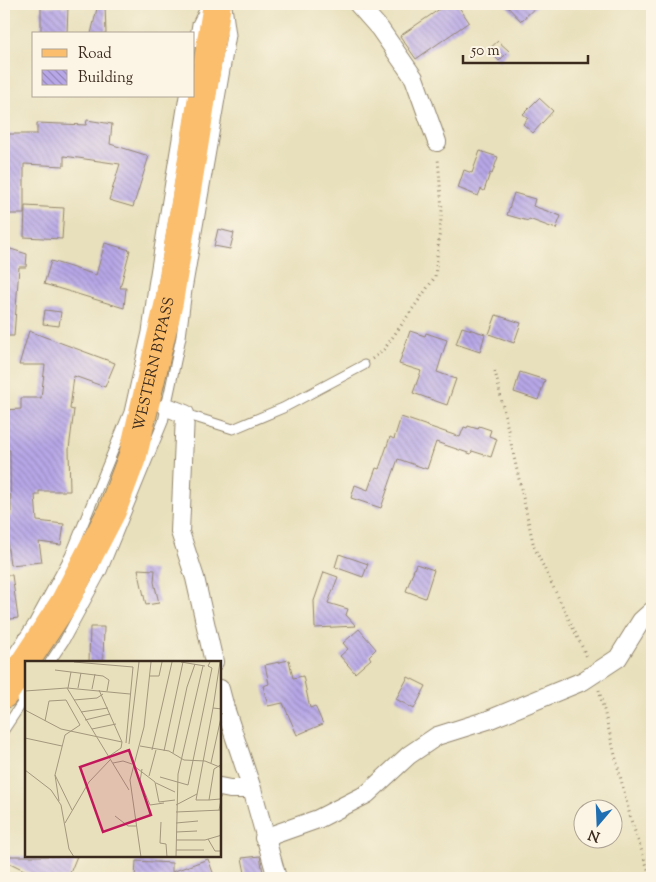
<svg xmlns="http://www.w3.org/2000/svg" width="656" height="882" font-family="'Sorts Mill Goudy',serif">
<defs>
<pattern id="building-back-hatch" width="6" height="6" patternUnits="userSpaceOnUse" patternTransform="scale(1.25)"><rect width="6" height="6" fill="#b7a7e7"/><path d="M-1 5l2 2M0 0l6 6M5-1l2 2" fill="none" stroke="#9688bb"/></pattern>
</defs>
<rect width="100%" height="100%" fill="#fcf5e5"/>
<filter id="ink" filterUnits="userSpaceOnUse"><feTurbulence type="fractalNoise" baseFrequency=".02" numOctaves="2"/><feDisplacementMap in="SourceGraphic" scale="10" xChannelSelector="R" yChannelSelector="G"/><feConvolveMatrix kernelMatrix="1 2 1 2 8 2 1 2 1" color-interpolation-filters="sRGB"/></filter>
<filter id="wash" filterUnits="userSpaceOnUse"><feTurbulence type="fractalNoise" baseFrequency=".0096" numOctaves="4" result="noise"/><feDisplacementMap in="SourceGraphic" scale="20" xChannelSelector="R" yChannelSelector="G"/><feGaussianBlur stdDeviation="1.12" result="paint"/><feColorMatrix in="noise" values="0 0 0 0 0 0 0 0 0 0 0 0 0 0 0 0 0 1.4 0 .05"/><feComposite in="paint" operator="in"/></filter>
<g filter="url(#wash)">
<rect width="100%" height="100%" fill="#e8e0bc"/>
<g id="blocks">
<path fill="url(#building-back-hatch)" d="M98,4H105L106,34H91Z
M447,4H457L469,22L416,59L400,36Z
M505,4H539L521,21Z
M41,6L68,7L67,34H41Z
M498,41L509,51L499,61L488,50Z
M539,98L553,111L533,133L523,124L528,118L523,114Z
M87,120L112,124L110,144L149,156L133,207L109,200L120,164L64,156V166L24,164V214H4V134H37V123L86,125Z
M480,151L498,157L492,174L490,173L484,191L481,189L478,196L458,188L464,170L472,173Z
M514,193L535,199L533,206L561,216L556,229L529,219L528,221L507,215Z
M25,206L64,208L62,239L24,237Z
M218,229L234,233L230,249L214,246Z
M105,243L130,250L120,288H126L124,308L44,284L51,261L96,275Z
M4,247L27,254L26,267H19L14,336H4Z
M45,310L61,312L59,326L43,324Z
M496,315L521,323L514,343L489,334Z
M462,327L485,334L480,352L456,344Z
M29,331L115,363L105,387L74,376L70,409L74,410L69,449L70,491H39V495H35L37,521L64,524L61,545L39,542L42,562L10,565L4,517L11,516L10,450H5L4,410L21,409V398H41L45,365H19Z
M410,331L425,336L426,333L447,340L437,372L456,379L447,405L413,393L421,371L399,364Z
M520,372L545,380L538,400L514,392Z
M401,417L460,437L464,427L467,428L468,426L478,429L479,426L491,430L489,436L497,439L491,457L472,451L471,454L436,442L427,469L398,459L381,508L351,498L355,485L368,490L376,468L379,469L390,437L394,439Z
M339,554L368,564L363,577L335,567Z
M416,564L434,570L425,598L406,591Z
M138,569L155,570L154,582L159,603L146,605Z
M324,572L338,577L328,603L348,609L346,615L356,626L315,628L314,601Z
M4,575H12L18,618L4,620Z
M90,627H104L103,662H89Z
M359,629L376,649L369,656L371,659L355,673L340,656L348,649L343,643Z
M289,660L293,678L303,676L310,708L315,706L323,724L297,735L283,703L268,706L263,686L269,684L265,665Z
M408,677L426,686L414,709L396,699Z
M4,856H77L68,878H40L4,860Z
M260,856L264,878H246L242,858Z
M208,859L215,878H135L136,861L172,863V872Z"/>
</g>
</g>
<g filter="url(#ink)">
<use href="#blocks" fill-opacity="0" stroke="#92856d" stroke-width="1"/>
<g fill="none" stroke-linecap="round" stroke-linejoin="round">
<defs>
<path id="service" d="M194,42L197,24L206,6
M185,414L233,429L283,408L364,365
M50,662L64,641L102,571L163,422L181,337L187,290L231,35L227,6
M4,667L34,622L70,556L129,412L147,332L153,286L184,96
M4,730L26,697"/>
<path id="minor" d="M358,4L380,29L414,78L437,142
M167,407L185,414L180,532L195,578L214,662
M220,689L225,708L252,789L277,878
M25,698H26
M220,787L230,789H252
M264,838L318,819L367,794L409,755L437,736L488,720L583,681L618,658L641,621L652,611"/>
<g id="primary">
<path id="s1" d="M4,694L64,603L112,511L133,455L169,302L217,4"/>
</g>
</defs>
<use href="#service" stroke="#92856d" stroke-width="11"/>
<use href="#minor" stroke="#92856d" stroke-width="20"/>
<use href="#primary" stroke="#92856d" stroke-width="30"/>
<path stroke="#92856d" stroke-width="3" stroke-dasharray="1 4" stroke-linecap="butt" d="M372,359L383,351L435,277L442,210L438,158
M495,371L534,547L588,659
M599,690L631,820L651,878"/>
<use href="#service" stroke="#fff" stroke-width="9"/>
<use href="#minor" stroke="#fff" stroke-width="18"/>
<use href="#primary" stroke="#fabe6d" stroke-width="28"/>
</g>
</g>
<g text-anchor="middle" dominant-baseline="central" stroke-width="4" stroke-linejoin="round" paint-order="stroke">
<g font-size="15" fill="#3b2a1e" stroke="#fcf5e5">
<text stroke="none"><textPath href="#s1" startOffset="366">WESTERN BYPASS</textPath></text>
</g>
</g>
<g transform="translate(25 661)">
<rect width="196" height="196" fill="#e8e0bc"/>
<path fill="none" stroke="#a3977d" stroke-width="1" d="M49,1L108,6L101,82M156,1L180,5M30,9L78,15L84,19L82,30M125,15H134L137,1M43,27L46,11M53,27L56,12M67,28L70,13M0,30L42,27M49,39L72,37L78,33M188,47L195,1M0,49L36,68L97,81L74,29M56,51L83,47M60,59L85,53M20,60L24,40L41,39L55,64L40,74L30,114L47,149M67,68L91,63M0,77L37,85M104,83L114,1M115,85L144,90L159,99L180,100L197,107M127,89L147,1M139,90L158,1M148,92L162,26L170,3M83,96L96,87L97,81M88,102L98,100L107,103M186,102L197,52M109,105L130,121L134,141L150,139M117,108L115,120L125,144L139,142M0,109L26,129L36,144L44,188L49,196M30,114L34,140M124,115L131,89M135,116L163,124L187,7L183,5L185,1M131,122L150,131M104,129L42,27L105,33M195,138L184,139L189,108L197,103M184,139H171L188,47L197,48M151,144L172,133M194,149L197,134M151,151L197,149M90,155L103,165H111M136,161L135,182L141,183L142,196M40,162L64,121L85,99M151,162L173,160M151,171L172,170M183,178L190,190H197M151,179H180L197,174M151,189H179M116,196L105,119L119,66L126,1M151,196L153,113L178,5"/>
<path fill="#c2185b" fill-opacity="0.15" stroke="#c2185b" stroke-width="2.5" d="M104,89L126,154L78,171L55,106Z"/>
<rect width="196" height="196" fill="none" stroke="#3b2a1e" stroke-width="2.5"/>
</g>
<rect width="656" height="882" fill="none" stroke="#fcf5e5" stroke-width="20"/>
<rect x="32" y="32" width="162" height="65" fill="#fcf5e5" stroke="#afa495"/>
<rect x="42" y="49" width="25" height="8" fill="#fabe6d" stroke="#afa495"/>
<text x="78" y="58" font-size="15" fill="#3b2a1e">Road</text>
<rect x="42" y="70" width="25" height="15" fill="url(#building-back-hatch)" stroke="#afa495"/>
<text x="78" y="82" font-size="15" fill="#3b2a1e">Building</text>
<g transform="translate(598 824) rotate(199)"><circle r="24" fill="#fcf5e5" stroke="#afa495"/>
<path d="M0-4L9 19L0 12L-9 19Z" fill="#1f6fb2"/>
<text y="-8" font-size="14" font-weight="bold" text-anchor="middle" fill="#3b2a1e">N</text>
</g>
<path d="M463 55v8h125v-8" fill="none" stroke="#3b2a1e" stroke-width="2.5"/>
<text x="471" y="55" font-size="15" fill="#3b2a1e" stroke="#fcf5e5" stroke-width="4" paint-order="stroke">50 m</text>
</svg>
